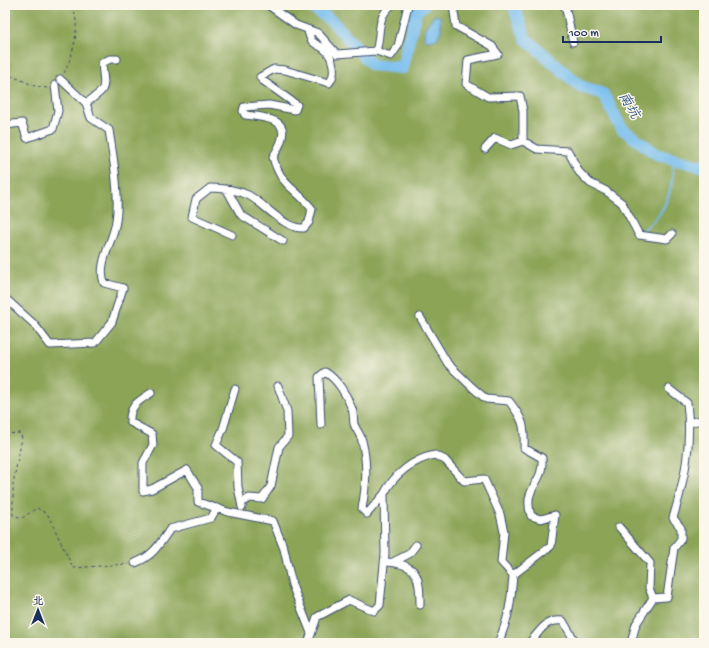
<svg xmlns="http://www.w3.org/2000/svg" width="709" height="648" font-family="'Gochi Hand','LXGW WenKai TC',sans-serif">
<rect width="100%" height="100%" fill="#fbf7ec"/>
<filter id="ink" filterUnits="userSpaceOnUse"><feTurbulence type="fractalNoise" baseFrequency=".025" numOctaves="2"/><feDisplacementMap in="SourceGraphic" scale="8" xChannelSelector="R" yChannelSelector="G"/><feConvolveMatrix kernelMatrix="1 2 1 2 8 2 1 2 1" color-interpolation-filters="sRGB"/></filter>
<filter id="wash" filterUnits="userSpaceOnUse"><feTurbulence type="fractalNoise" baseFrequency=".012" numOctaves="4" result="noise"/><feDisplacementMap in="SourceGraphic" scale="16" xChannelSelector="R" yChannelSelector="G"/><feGaussianBlur stdDeviation="0.9" result="paint"/><feColorMatrix in="noise" values="0 0 0 0 0 0 0 0 0 0 0 0 0 0 0 0 0 1.4 0 .05"/><feComposite in="paint" operator="in"/></filter>
<g filter="url(#wash)">
<rect width="100%" height="100%" fill="#ebe4c4"/>
<path fill="#8ba456" stroke="#536a5a" d="M5,5H704V643H5Z"/>
<path fill="#76bdee" stroke="#4876a6" d="M434,16H440L441,30L437,39L427,41L424,37L425,28Z"/>
<g fill="none" stroke-linecap="round" stroke-linejoin="round">
<path stroke="#76bdee" stroke-width="2" d="M642,232C646,226 653,223 657,217C670,201 674,178 673,158"/>
<path stroke="#76bdee" stroke-width="12" d="M308,5L332,21L372,65L402,68L416,11L424,5
M513,5L526,39L580,86L603,94L622,129L658,155L704,167"/>
</g>
</g>
<g filter="url(#ink)">
<g fill="none" stroke-linecap="round" stroke-linejoin="round">
<defs>
<path id="minor" d="M132,5H146
M268,5L296,25L318,33L337,54L376,51L391,56L398,46L408,5
M453,5L456,26L492,46L498,54L468,60L466,84L488,97L520,96L523,111V141L537,149L568,151L579,172L590,183L606,191L622,203L639,235L667,239L672,234
M565,5L573,42
M376,51C382,33 375,18 392,5
M86,103C109,87 104,89 102,63L110,59H117
M5,125L22,123L27,138L53,129L58,111L55,85
M485,149L495,138L511,145L523,141
M227,190L241,215L283,241
M232,235L192,217L196,199L210,188C222,188 237,190 248,195C264,203 285,230 304,228L309,222L312,209C295,187 281,187 273,157C295,123 278,118 245,115L243,111L244,107L269,105L295,110L297,105L262,80L260,77L274,69L285,70L329,83C337,74 333,56 324,49C321,46 316,45 313,42C310,40 309,34 308,31
M5,298L34,324L50,345L95,343L112,322L123,288L104,283C98,265 109,248 114,230C122,204 113,157 109,130L91,118L86,103L60,79
M420,317L448,364L473,388L486,399L509,401C523,419 525,425 524,448L542,458C544,486 522,486 531,516L541,519L555,515L551,546L513,575C511,602 509,618 498,643
M235,389L223,429L216,445L237,462L238,487L242,507
M151,393C138,401 129,406 130,422L152,434L153,445L143,463V491L152,489L187,470L198,488V502L228,512L273,521L284,549L292,585L311,633
M689,423L704,419
M384,494C394,474 414,459 435,455L445,460L464,481L484,479L500,514L504,532L501,562L513,575
M242,503L249,498L262,499L271,486L279,447L288,436L287,411L278,386
M619,527L650,563L649,588L653,598
M384,562C418,563 420,576 420,605
M393,562L409,554L416,545
M135,563C153,556 159,545 170,529L211,518L217,508
M308,643L317,617L349,600L374,611L380,605L385,554L384,494L367,514L362,509C366,486 368,464 362,441C361,435 356,430 354,424C353,419 354,414 352,409C347,395 337,379 325,372L319,377L321,425
M529,643C542,630 544,619 563,621L576,643
M631,643L636,624L653,598L667,597L674,548L681,539V528L673,518C685,479 692,444 687,403L669,389"/>
</defs>
<use href="#minor" stroke="#3a4a6d" stroke-width="9"/>
<path stroke="#3a4a6d" stroke-width="1" stroke-dasharray="3 3" stroke-linecap="butt" d="M5,73L35,86L47,88
M64,73C74,54 81,24 72,5
M5,434L20,433L22,438L13,484V515L22,518L37,508L48,515L73,568L128,564"/>
<use href="#minor" stroke="#fff" stroke-width="7"/>
</g>
</g>
<g text-anchor="middle" dominant-baseline="central" stroke-width="3" stroke-linejoin="round" paint-order="stroke">
<g font-size="14" font-style="italic" fill="#365a89" stroke="#fbf7ec">
<text transform="translate(628 106) rotate(60)">南坑</text>
</g>
</g>
<rect width="709" height="648" fill="none" stroke="#fbf7ec" stroke-width="20"/>
<g transform="translate(38 610)" stroke="#fbf7ec" stroke-width="3" paint-order="stroke">
<path d="M0-3L7 15L0 10L-7 15Z" fill="#1b2f5e"/>
<text y="-6" font-size="11" font-weight="bold" text-anchor="middle" fill="#1b2f5e">北</text>
</g>
<path d="M563 36v6h98v-6" fill="none" stroke="#1b2f5e" stroke-width="2"/>
<text x="569" y="36" font-size="12" fill="#1b2f5e" stroke="#fbf7ec" stroke-width="3" paint-order="stroke">100 m</text>
</svg>
